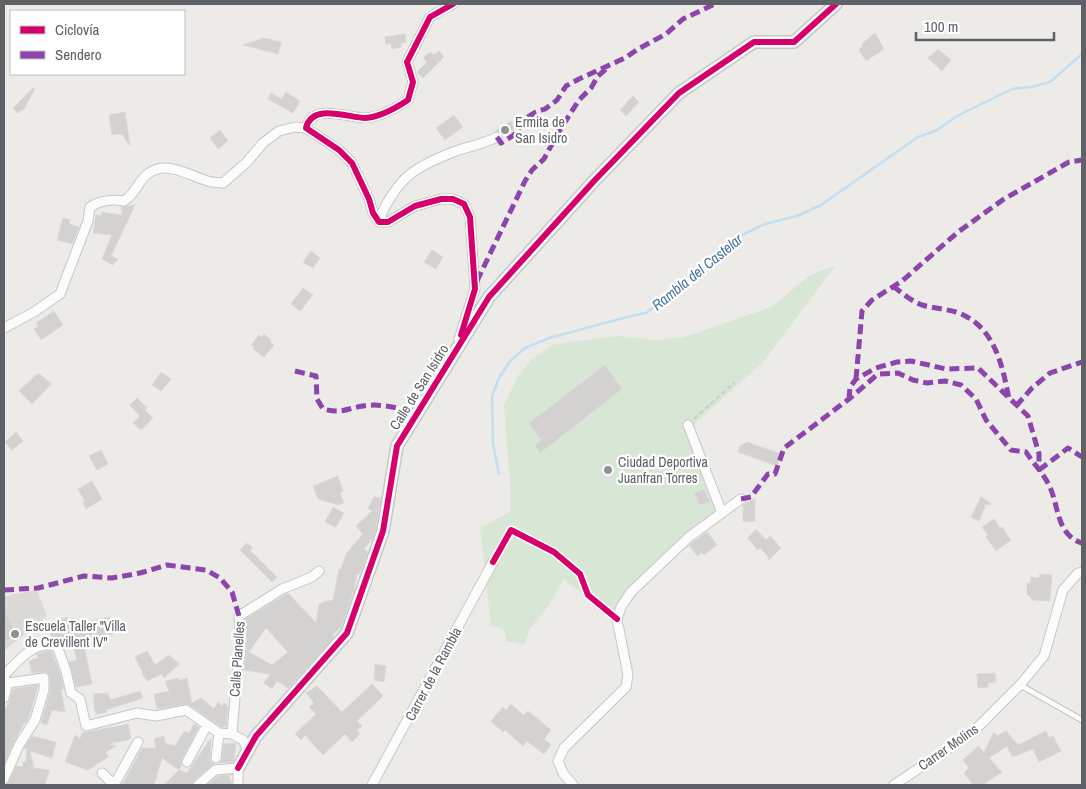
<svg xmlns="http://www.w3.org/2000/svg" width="1086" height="789" font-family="'Archivo Narrow',sans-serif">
<rect width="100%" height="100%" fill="#ecebe8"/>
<path fill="#dcdad7" d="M37,590L47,616L4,651V596Z"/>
<path fill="#d8e7d5" d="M835,266L763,362L687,431L718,506C716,516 702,528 691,529L690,533L623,599L616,625L609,615L564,579L549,605L529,630L525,645L506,641L505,634L502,629L491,626L480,528L510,512L511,496L504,406L517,377L533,358L552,345L569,342L617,336L656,340L684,337L771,307L812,274Z"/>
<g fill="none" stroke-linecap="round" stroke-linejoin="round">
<path stroke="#c1dff2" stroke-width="2.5" d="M499,474L493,444L492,396L499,378L511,360L525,348L549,338L631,316L646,313L688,281L716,254L734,239L765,224L797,216L821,205L918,137L937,130L957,116L1012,89L1031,87L1050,82L1082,54"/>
</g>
<path fill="#d3d2d1" stroke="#dcdad8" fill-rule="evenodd" d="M875,33L884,49L866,61L859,50L863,46L862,44Z
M405,34L406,42L401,43V47L392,49L391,43L386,44L385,37Z
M264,38L281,42L278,54L243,45Z
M938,49L951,60L942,71L928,58Z
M439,51L444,57L423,78L417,72L427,62L423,58L430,52L434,55Z
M33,88L35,89L24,109L17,113L13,108Z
M286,92L300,101L293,113L268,99L271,93L282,99Z
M633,96L639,102L626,116L620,110Z
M125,112L130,146L122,134L112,135L109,115Z
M454,115L463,127L445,140L436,128Z
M511,121L515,129L503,136L500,132L495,131Z
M220,130L228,141L218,149L210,138Z
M135,205L111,256L118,259L113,265L102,259L112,235L93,233L96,215L101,216L102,212L122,215L121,207Z
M63,218L70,220L69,224L79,227L72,244L57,240Z
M432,250L443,257L436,269L424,262Z
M311,251L320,258L313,268L303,262Z
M303,288L313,295L300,311L291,304Z
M54,311L63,325L41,340L34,329L38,326L36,323Z
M264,334L271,340L270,342L274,345L264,357L253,349L255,347L251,345L259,335L262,337Z
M605,365L622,389L540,453L535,446L541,440L529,423Z
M161,372L171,379L161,391L152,385Z
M40,374L51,384L32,404L19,391L36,375Z
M137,398L147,408L145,410L153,418L141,430L133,423L140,416L130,405Z
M16,432L23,441L12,450L5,442Z
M747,442L781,454L777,466L738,452L740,446Z
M101,450L108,464L97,470L89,456Z
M338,476L343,491L340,492L344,503L338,505L318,499L313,486Z
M92,481L102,499L86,509L83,503L85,501L78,489Z
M704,489L710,502L700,505L694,493Z
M374,497L381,498L376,529L372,539L364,549L368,552L359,575L357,574L354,590L341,627L332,635L334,637L288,688L277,681L272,689L264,683L270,674L244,670L247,649L245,619L288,593L316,623L319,605L323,602L333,600L339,569H341L346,554L363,534L356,526L372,511L368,508ZM266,628L288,652L272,665L249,652Z
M981,497L992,504L984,505L985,507L979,521L971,517Z
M755,499V521L743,522V505L747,502Z
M333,507L344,513L336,527L325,522Z
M994,519L1000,528L1002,527L1011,540L996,551L986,537L988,535L982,527Z
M756,529L766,540L770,536L781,548L769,560L767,555L760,548L758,550L748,538Z
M707,532L717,545L704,555L702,552L697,556L689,545Z
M247,543L253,548L250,550L277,577L272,582L240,550Z
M1040,574L1052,575L1050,601L1033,600L1027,594V583H1030L1031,577L1039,578Z
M4,610L17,635L4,642Z
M67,617L68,620L74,618L76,624L110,617L114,634L83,641L92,684L76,687L69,662L77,660L72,641L63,644L60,641L52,639L50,633L55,631L52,623Z
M48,651L52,652L60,673L64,689L61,690L65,712L52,710L47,725L41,723L50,692V677L46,672L32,673L29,661L38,658L37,654Z
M147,651L155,665L169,655L179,664L164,678L162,674L147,681L142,674L143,673L135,657Z
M375,664L386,666L384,682L374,680Z
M995,673L996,682L988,683V687L978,688L977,674Z
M179,678V681L187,678L192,703L201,698L214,709L218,702L222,706L225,703L228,706L226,727H221L188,704L157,709L154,694L169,691L165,681Z
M372,684L383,696L357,721L362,726L357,730L360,734L352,742L345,734L323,755L305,735L301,740L295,734L316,714L309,707L314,703L306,693L317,686L342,712Z
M38,685L29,717L26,723V720L14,742L4,764V711L10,700L13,689Z
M140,691L143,698L106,710L107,712L97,714L94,709V694L108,693L110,700Z
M511,704L523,715L528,711L551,730L544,739L551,745L544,754L527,741L523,746L505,730L503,732L491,721L503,707L506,710Z
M128,724L131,739L109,744L116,746L106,752L108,757L88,770L65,762L75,735L80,739L82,733Z
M194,724L199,727L182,759V765L179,770L187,773L211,738L210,758V761L214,764L194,780L192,785H164L179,770L162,758L154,785H122L142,748H156L154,739L164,736L165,743L175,746L185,731L189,733Z
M1006,731L1018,745L1046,731L1049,738L1053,736L1061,751L1039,762L1033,749L1016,756H1012L1007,746L989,758L1002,772L982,785H973L964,773L969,768L963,760L978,746L984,752L994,732L997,736Z
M32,736L56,742L52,758L30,751L34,768L49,770L45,785H4L9,782L16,766L23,767V762H26L27,749L24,748Z
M236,743L234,759L233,762L219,763L222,759L224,744Z
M229,775L232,785H207L218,776Z"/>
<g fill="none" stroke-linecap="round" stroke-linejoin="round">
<defs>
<path id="service" d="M1020,685L1082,720"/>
<path id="minor" d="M453,4L430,17L407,62L413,82L408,100C396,108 381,117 365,118C349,118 312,102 306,128L339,150L352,163L369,199L373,213L379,222H388L415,206L441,199H453L464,204L470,217L475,289L459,339
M379,222C381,210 398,184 408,176C421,165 440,157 456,151C469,146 484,144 497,137
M4,328L34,312L60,294L88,221L90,207C101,200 111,199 124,201C137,193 137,181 149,173C168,160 189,176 208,181C212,183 218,182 223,183L247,162L263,143L279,131L295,127L306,128
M688,425L722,513
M4,675C20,660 33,640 57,646L66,671L71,693L80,699L86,726L137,713L156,716L186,710L219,733L232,734
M4,698L8,683L4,679
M249,751L243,740L232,734L237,673L241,649L239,616L282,589L312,577L319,571
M216,758L219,733
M187,762L207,725
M102,773L114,785
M4,779L19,745L35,720L44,690V678L8,683
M114,785L138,742
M198,785L215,770L238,768V785
M372,785L493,562
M573,785L563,773L558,761L564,748L626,687L628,675L617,619L621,607L631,592L689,537L741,499
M894,785L973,732L1020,685L1044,656L1063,590L1078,573L1082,572"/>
<path id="tertiary" d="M238,768L256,736L347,633L383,531L397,446L489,297L594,181L679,93L754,42H794L836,4"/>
</defs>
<use href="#service" stroke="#c7c7c7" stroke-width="7"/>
<use href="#minor" stroke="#c7c7c7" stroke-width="11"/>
<use href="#tertiary" stroke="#c7c7c7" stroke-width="14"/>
<path stroke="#cacdcb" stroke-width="2" stroke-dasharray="5 2.5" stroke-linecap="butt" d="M694,419L735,382"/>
<use href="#service" stroke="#fcfcfc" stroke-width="4.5"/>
<use href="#minor" stroke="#fcfcfc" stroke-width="9"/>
<use href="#tertiary" stroke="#fcfcfc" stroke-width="11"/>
<path stroke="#8e44ad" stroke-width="5" stroke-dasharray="10 5" stroke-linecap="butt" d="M497,137L501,143L514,135L526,118L536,112L545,109L557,100L566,86L579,79L625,58L638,49L666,34L683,19L715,4
M477,281L525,181L532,170L544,159L558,133L579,100L591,88L598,76L606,69
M893,286C902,293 911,301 922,305C933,308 945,309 956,312C994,325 1002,363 1009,399
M295,371L316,376L317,399L323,409C343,414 344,409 363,406C381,403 400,408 417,414
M856,379L862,311L872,300L902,281L958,232L1004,199L1069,162L1082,160
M849,399L850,387L856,379L876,368L897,362L911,361L946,369L978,368L1028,416L1039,454V470
M1016,406L1032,388L1050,373L1082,362
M1039,470L1068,448L1082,457
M741,499L751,497L768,474H775L784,448L849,399L878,374L898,373L913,380L927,383L945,381L961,385L976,399L986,420L1011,450L1026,452C1033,463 1043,473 1049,485C1059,505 1056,535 1082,543
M4,590L38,588L84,576L112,578L140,573L167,565L206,570L220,578L232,592L239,616"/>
<defs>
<path id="cycleway" d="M453,4L430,17L407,62L413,82L408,100C396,108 381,117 365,118C349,118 312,102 306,128L339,150L352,163L369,199L373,213L379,222H388L415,206L441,199H453L464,204L470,217L475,289L461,335
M493,562L511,530L554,552L580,574L588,595L617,619
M238,768L256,736L347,633L383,531L397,446L489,297L594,181L679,93L754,42H794L836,4"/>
</defs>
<use href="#cycleway" stroke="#fff" stroke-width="9"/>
<use href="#cycleway" stroke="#d6006c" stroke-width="6"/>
</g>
<g fill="#909193" stroke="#fff" stroke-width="2">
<circle cx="505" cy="130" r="5"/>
<circle cx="608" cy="470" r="5"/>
<circle cx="15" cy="634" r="5"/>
</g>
<g text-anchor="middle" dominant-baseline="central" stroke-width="4.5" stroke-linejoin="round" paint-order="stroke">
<g font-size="14" fill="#5e6165" stroke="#fff" text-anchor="start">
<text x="515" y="122">Ermita de<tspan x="515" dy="16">San Isidro</tspan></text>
<text x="618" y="462">Ciudad Deportiva<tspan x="618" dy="16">Juanfran Torres</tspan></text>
<text x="25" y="626">Escuela Taller "Villa<tspan x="25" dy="16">de Crevillent IV"</tspan></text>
</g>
<g font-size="14" fill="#5e6165" stroke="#fff">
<text transform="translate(419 387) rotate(-58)">Calle de San Isidro</text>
<text transform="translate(237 659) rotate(-86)">Calle Planelles</text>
<text transform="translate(433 674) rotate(-62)">Carrer de la Rambla</text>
<text transform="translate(948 747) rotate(-35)">Carrer Molins</text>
</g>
<g font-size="15" font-style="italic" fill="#4a769e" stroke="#fff">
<text transform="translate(697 272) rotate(-39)">Rambla del Castelar</text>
</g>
</g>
<rect width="1086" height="789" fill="none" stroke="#5e6165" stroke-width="10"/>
<rect x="10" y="10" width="175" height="65" fill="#ffffff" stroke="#bfc0c1"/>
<rect x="20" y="26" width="25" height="8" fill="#d6006c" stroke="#bfc0c1"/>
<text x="55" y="35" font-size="15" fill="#5e6165">Ciclovía</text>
<rect x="20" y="51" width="25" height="8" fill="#8e44ad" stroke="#bfc0c1"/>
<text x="55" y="60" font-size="15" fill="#5e6165">Sendero</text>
<path d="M916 32v8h138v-8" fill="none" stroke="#5e6165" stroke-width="2.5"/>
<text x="924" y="32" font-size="15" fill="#5e6165" stroke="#ffffff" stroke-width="4" paint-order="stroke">100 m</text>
</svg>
